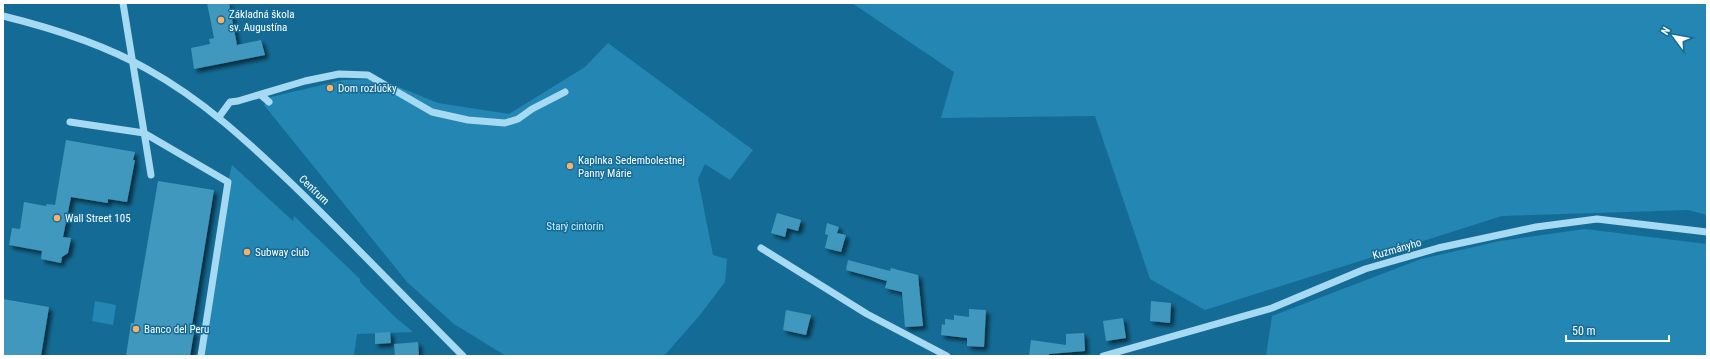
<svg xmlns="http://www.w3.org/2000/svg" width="1710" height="359" font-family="'Roboto Condensed',sans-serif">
<defs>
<filter id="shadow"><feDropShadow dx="3.5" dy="3.5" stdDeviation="2" flood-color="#0009"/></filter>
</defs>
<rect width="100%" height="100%" fill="#146c96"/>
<path fill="#2386b3" d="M852,3H1707V215L1688,210L1502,216L1205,310L1150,279L1095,116L941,118L954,72Z
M608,43L753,150L730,180L705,164L698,179L713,255L727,259L725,282L700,315L664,356H506L454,324L407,282L264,105L271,97L343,80L379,79L438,103L509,114L585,67Z
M232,165L293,221L294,216L360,279V282L395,317L413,332L357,334L354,356H201L228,182Z
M1585,229L1707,244V356H1266L1272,316L1421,259L1500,241Z
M95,301L116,305L113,325L92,321Z"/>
<path fill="#4198be" filter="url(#shadow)" d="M207,3H229L237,45L261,40L265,55L194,69L191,48L210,44L209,39L214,38Z
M66,140L135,152L133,160H135L127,202L108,199V203L71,197L63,237L71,238L68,253L62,257L61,263L41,259L42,251L9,245L12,228L20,229L24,202L46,206L47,204L55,205Z
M158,181L214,190L191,331L194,332L190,356H126L131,323H134Z
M777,213L801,220L798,231L787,228L785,237L771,233Z
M827,223L839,227L837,233L846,235L841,252L825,248L828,235L825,234Z
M848,260L890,271L891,268L918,275L923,326L905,327L902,292L885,288L887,281L846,270Z
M3,299L49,307L41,356H3Z
M1151,301L1171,303L1170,323L1150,321Z
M969,309L986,310L984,347L967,346V338L941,335L942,324L945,325V319L954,320V315L969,317Z
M786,310L811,315L806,335L783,330Z
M1123,318L1126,338L1106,341L1103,321Z
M390,332L391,343L375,344V333Z
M1084,333L1085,351L1049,354V356H1029L1031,340L1066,345V334Z
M418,342L419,356H395L394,344Z"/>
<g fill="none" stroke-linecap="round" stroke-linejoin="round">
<path stroke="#a5daf2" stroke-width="7" d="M123,3L151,175
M3,16C52,28 103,44 147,69C203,100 247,141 293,185C351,241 406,299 463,356
M261,95L269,102
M219,117L230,102L238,101L305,81L339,74L368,75L432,112L468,120L505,123L518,119L532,109L565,92
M70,122L144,133L228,182L201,356
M761,248L867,314L947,356
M1103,356L1272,308L1365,269L1438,248L1536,227L1597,219L1707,232"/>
</g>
<g fill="#ffae66" stroke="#146c96" stroke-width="1.5">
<circle cx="221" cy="20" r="4"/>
<circle cx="330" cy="88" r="4"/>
<circle cx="570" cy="166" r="4"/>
<circle cx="57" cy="218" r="4"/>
<circle cx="247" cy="252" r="4"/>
<circle cx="136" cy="329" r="4"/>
</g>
<g text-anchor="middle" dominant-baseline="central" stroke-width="3" stroke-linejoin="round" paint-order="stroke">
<g font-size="11" fill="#fff" stroke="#146c96" text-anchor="start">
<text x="229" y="14">Základná škola<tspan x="229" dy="13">sv. Augustína</tspan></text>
<text x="338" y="88">Dom rozlúčky</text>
<text x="578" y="160">Kaplnka Sedembolestnej<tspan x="578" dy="13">Panny Márie</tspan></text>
<text x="65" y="218">Wall Street 105</text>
<text x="255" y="252">Subway club</text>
<text x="144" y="329">Banco del Peru</text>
</g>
<g font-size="11" fill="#fff" stroke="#146c96">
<text transform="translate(314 190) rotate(44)">Centrum</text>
<text transform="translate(1397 249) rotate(-16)">Kuzmányho</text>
</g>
<g font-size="11" fill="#cceefc" stroke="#146c96">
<text x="575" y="226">Starý cintorín</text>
</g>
</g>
<rect width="1710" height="359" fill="none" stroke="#ffffff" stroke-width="8"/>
<g transform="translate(1674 36) rotate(302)" stroke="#146c96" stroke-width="3" paint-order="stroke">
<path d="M0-3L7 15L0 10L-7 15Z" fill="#ffffff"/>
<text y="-6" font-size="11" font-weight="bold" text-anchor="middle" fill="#ffffff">N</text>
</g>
<path d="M1566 335v6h103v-6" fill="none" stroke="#ffffff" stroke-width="2"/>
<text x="1572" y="335" font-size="12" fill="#ffffff" stroke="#146c96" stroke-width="3" paint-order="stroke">50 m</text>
</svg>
